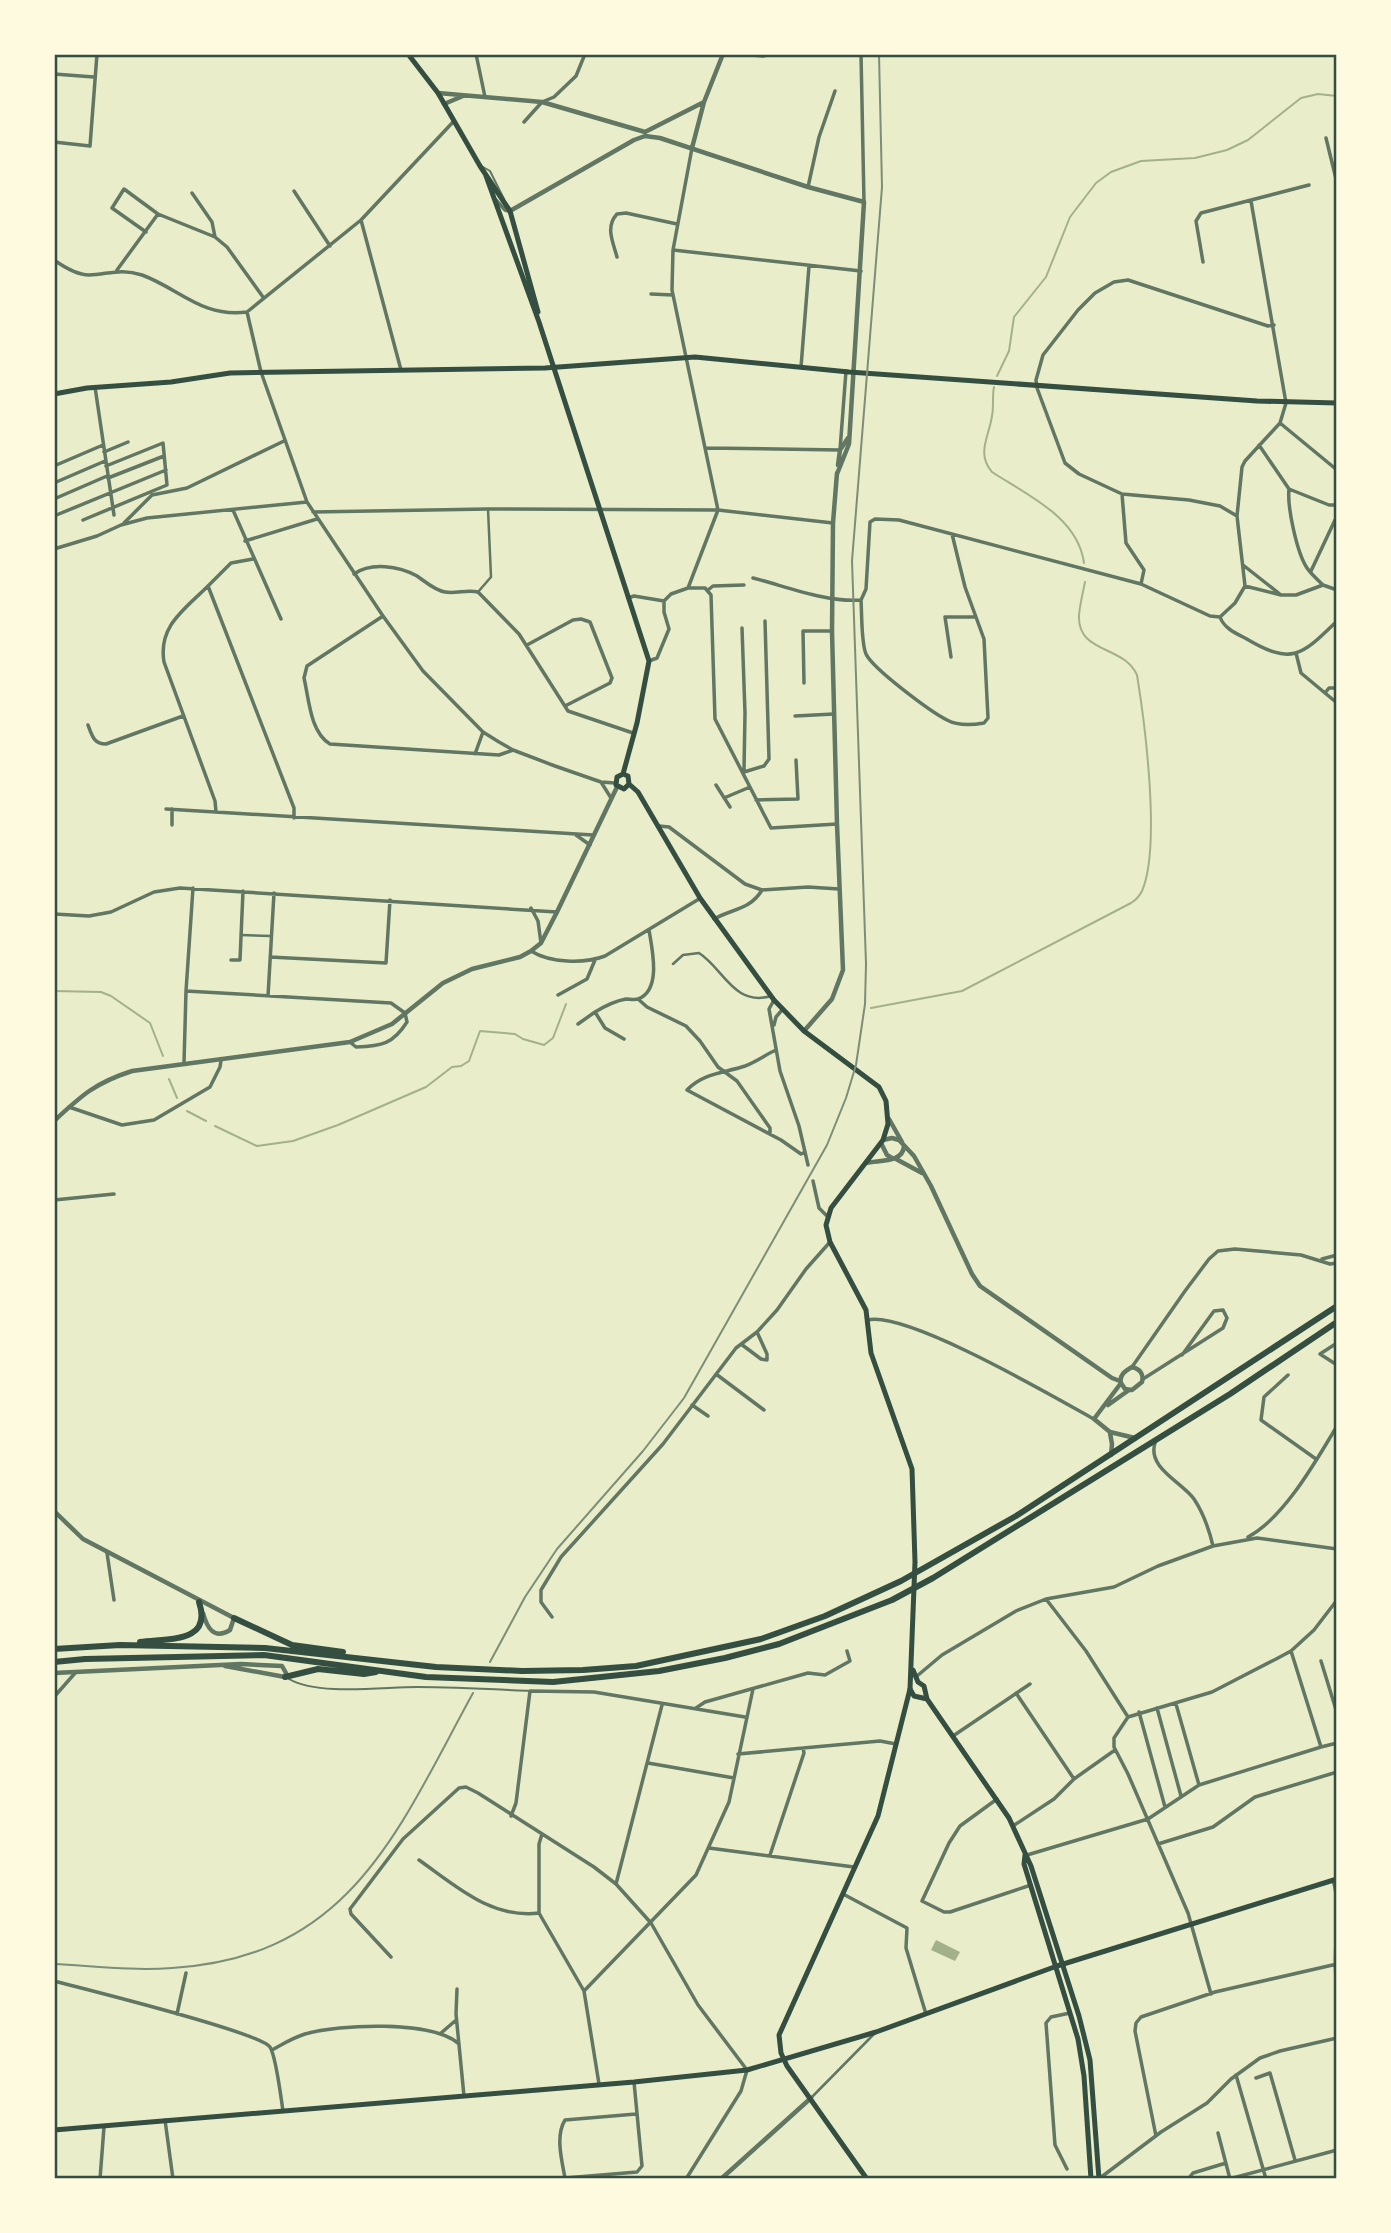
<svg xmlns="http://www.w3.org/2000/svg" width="1391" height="2233" font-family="Raleway,sans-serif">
<rect width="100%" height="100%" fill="#e9edc9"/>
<path fill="#a3b18a" d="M936,1940L960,1952L955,1961L931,1950Z"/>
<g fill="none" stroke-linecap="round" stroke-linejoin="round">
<path stroke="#a3b18a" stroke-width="2" d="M997,376L1009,351L1014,317L1046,277L1070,217L1096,183L1111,172L1141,161L1195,158L1227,150L1248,140L1301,98L1318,94L1337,96
M994,387C992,397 994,406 992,416C989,437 976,453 992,472C1027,495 1078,517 1084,563
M54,991L101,992L111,996L150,1023L163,1056
M871,1008L962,991L1131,903C1136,900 1139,897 1142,891C1161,847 1145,724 1137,675C1124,645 1077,654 1079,615C1080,604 1083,592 1085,582
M169,1079L177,1098
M187,1111L206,1121
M215,1126L257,1146L293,1141L338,1125L426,1087L452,1067L461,1066L469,1061L480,1031L515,1034L523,1039L544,1045L553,1038L566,1004"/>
<path stroke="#617663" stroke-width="2" d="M483,167L490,171L504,199
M289,1679C318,1696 383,1687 417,1687C455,1687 492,1689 530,1691"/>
<path stroke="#617663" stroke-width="2.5" d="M478,592L491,577L488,509
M241,935L271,936
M673,964L683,955L699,953C723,968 734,1007 771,996
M811,2098L875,2033"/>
<path stroke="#617663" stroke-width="3.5" d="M476,54L485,97
M740,54L763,56L771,54
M861,54L864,202
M54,74L94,77
M524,122L542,102L554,97L576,76L585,54
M1326,138L1337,183
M54,142L90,146L97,54
M808,187L819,137L835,91
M294,191L330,246
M192,193L212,222L215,237
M496,200L505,210L508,211
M1251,201L1286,403L1280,423L1245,461L1242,467L1237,516L1245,586L1281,595
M361,220L401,370
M146,232L112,208L124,189L158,214L215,237L227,247L263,297
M673,250L861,271
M617,257C613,242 605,227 617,214L626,213L677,224
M54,260C64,267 77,275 89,275C109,274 121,268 142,275C180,289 202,318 247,312L361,220L454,121
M1203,262L1196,221L1201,213L1309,185
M117,270L158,214
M651,294L673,295
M247,312L261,372L307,502L383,616L423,671L483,732L499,742L513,750L555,766L601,782L615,783
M801,367L809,266
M95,387L114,515
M1280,423L1337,470
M1259,445L1289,489C1287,507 1297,553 1307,568C1311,574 1318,580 1323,585
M705,448L840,450L846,371
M104,452L128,442
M54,466L103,445
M108,478L164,456
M54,483L105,461
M1289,489L1329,505H1337
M1122,494L1126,543L1144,570L1141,584
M54,499L107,476
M233,510L281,619
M313,512L488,509L718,510L833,523
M54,516L166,470
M1237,516L1220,506L1189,500L1122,494L1079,474L1065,463L1037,388L1036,380L1043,355L1078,310L1095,293L1114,282L1128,280L1268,326L1274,325
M83,520L167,485L163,443L106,466
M124,523L152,495L187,488L284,441
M245,541L317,519
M54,549L97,536L121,525L147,518L307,502
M253,559L231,563L208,586L294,808V818
M1243,565L1281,595H1296L1323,585L1337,590
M1311,571L1335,520
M354,574C371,562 399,566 417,576C426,582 434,590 445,592C457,594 467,589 478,592L519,634L568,711L633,733
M753,578C785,586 828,603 861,600L866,589L870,522L875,519L899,520L1141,584L1210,616L1220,617
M208,586C184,610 158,626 164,662L215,801L216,812
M688,588H705L711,595L715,719L771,828L837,824
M708,590L713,586L744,585
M628,598L634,596L664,601
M861,600C862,614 861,642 866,654C873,669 931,712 947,720C958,726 973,725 984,723L988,718L984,639L965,587L952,534
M383,616L307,666L304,678C309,699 310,732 330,744L499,755L513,750
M1220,617C1224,628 1235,633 1245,638C1292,666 1301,656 1337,621
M1220,617L1235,603L1245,586
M742,628L745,713L744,770
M527,645L573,620L581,619L590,622L612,678L610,683L565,706
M1296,653L1301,673L1337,703
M951,657L945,617H975
M649,661L657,658L669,629L664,612V601L671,594L688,588L718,510L672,290L673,250L692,148
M804,683L803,631H832
M1325,693L1329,688H1337
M795,716L834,714
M88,725C92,736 94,744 106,744L183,716
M475,754L483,732
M744,772L764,766L769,759L765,621
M601,782L611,798
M716,785L730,807
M724,798L750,787
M756,800L798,799L796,760
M166,809L593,835
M172,825V809
M659,826L669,827L745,884L762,890L808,887L839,889
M576,835L590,845
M531,908L538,921L541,943
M54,914L89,916L111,912L154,892L180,888L557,912
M714,919C732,909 751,909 762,890
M531,951C550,963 584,964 605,956L699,899
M270,957L386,963L390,900
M231,960H240L243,891
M186,991L391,1003L405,1013L407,1022C393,1044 382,1046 356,1047L350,1042
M558,995L587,979L595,960
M268,996L274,893
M638,999L647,1007L686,1026L700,1041L718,1067L737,1081L770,1128V1134
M774,1000L769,1009L780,1071L799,1126L808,1165
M578,1024L595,1012
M774,1025L776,1017L782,1010
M624,1039L605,1028L595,1012C605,1006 614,1001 626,999C630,999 634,1000 638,999C662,990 652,949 649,930
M776,1050C765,1055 756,1062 745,1066C724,1073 703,1073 687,1090L781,1140L801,1154L805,1152
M184,1063L186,991L193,888
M69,1107L122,1125L154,1120L210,1087L220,1067L221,1060
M813,1181L819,1208L827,1216
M54,1200L114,1194
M1322,1259L1337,1255
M868,1320C907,1311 1054,1397 1094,1419
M1337,1343L1320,1354L1337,1365
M741,1344L761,1359L767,1360V1354L757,1332
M1132,1367L1185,1291L1209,1259L1218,1251L1235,1249L1301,1255L1330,1264L1337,1263
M716,1374L764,1410
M1288,1375L1264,1397L1261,1420L1316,1459
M1143,1379L1223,1328L1227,1318L1223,1310L1214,1311L1182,1355
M692,1405L708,1416
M1155,1443C1147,1468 1182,1482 1194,1499C1204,1514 1209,1529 1213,1546
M1248,1537C1284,1518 1316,1461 1337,1426
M107,1553L114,1600
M1046,1599L1086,1651L1128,1717
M552,1617L541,1602V1590L561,1557L663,1444L736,1348L757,1332L777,1310L806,1269L830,1242
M1291,1651L1321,1747L1337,1743
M1321,1661L1337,1713
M917,1676L942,1655L1016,1611L1046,1599L1114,1587L1158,1566L1213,1546L1257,1538L1337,1549
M1016,1693L1074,1779
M54,1697L76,1672
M1176,1704L1199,1785
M696,1708L705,1702L808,1673L825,1675L850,1661L847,1651
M1157,1708L1181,1796
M1139,1712L1165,1807
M953,1736L1030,1684
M738,1754L880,1741L896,1744
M648,1763L734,1778
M997,1799L960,1826L949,1843L922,1901L944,1912H950L1031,1885
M511,1816L516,1803L530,1691L594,1692L745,1717
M1013,1826L1054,1799L1074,1779L1115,1750
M542,1834L539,1844V1913L584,1991L599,2084
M1158,1844L1213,1827L1255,1797L1337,1772
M709,1848L854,1867
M770,1855L804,1753L803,1748
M1027,1855L1148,1819L1199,1785L1321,1747
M419,1860C456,1886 491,1919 539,1913
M1333,1880C1343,1912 1331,1953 1337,1985
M616,1884L662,1705
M843,1894L907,1928L906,1948L926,2014
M391,1957L351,1914L350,1909L403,1839L459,1788L466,1787L478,1793L594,1867L616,1884L651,1923L698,2005L747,2070L741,2091L686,2179
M54,1981C84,1989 259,2032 270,2047C276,2056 281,2098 283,2111
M457,1989L456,2014L464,2096
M584,1991L696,1875L729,1802L753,1689
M1211,1994L1188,1913L1128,1774L1114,1747V1738L1128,1717L1212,1692L1278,1658L1291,1651L1314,1630L1337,1600
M177,2014L186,1973
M441,2033L455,2021
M272,2050C283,2044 292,2038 305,2034C339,2024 433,2020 459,2044
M1236,2075L1266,2179
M1256,2078L1270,2073L1295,2160
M165,2120L173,2179
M1218,2133L1230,2179
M1156,2136L1135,2031L1136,2023L1141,2017L1215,1992L1337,1964
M1067,2169L1055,2145L1046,2023L1051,2017L1070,2013
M565,2178L637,2172L642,2166L634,2082
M565,2178C562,2161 555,2136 565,2120L636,2114
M1100,2178L1161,2132L1207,2103L1231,2079L1260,2058L1280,2051L1337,2038
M100,2179L104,2127
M1188,2179L1193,2173L1226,2163
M1229,2179L1337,2150"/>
<path stroke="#617663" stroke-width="4.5" d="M438,93L542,102L645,132L704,102
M444,104L463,96
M692,148L704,102L723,54
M510,211L634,140L645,136L660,138L808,187L864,202L849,444L837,474
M838,465L840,450L848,438
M804,1031L832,999L843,970L837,824L832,631L833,523L837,473
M889,1119L902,1142
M54,1121C82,1095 95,1083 132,1071L350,1042L392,1024L443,983L472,969L520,957L531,951L541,943L557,912L617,787
M883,1140L892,1138L899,1140L914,1156L931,1186L972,1274L980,1286L1112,1378L1120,1381
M881,1143L887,1155L892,1158
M896,1159L922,1173
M866,1163C880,1160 903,1163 904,1146
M1121,1383L1125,1389L1132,1390L1142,1382C1144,1374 1140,1369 1132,1367C1125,1371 1119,1375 1121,1383L1094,1419L1110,1432L1135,1438
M1108,1405L1129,1390
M1110,1433L1112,1444L1111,1455
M54,1511L83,1539L234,1618L230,1630C214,1640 207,1628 203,1613
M54,1673L241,1664L282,1666L286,1673L285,1677L225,1666
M721,2179L811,2098"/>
<path stroke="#344e41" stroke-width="5" d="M54,394L87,388L171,382L230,373L545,368L695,357L849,372L1257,401L1337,403
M54,2130L634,2082L747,2070L876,2032L1057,1966L1337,1879
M867,2179L787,2066L781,2053L779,2035L878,1816L910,1689"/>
<path stroke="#344e41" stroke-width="5" d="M408,54L438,93L480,166L510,211L538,312
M486,176L539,322L649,661L637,723L623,774
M623,774L628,776L629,784L638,792L700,898L774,1000L804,1031L879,1087L886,1101L888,1124L883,1140L831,1208L826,1225L830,1242L866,1310L871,1353L912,1469L915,1562L910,1689L914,1696L927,1699
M623,774L617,777L616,785L624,789L629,784
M913,1670L918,1682L924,1686L927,1699L1009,1818L1031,1866L1079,2016L1090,2060L1099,2179
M1025,1855L1024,1864L1078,2039L1084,2076L1091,2179"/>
<path stroke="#344e41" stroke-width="6" d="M234,1618L292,1645L343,1652
M140,1642C167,1638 213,1644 199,1602
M54,1649L120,1645L265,1648L436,1667L522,1671L583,1670L636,1666L761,1639L825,1616L901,1581L1016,1516L1337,1306
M54,1662L85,1659L264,1655L426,1677L553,1682L659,1671L725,1658L779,1644L892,1600L933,1578L1230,1394L1337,1322
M285,1677L318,1669L364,1674L376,1672"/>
<path stroke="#7c8e77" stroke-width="2" d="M490,1662L525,1597L557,1549L643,1451L684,1398L827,1145L846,1098L856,1065L865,1004L866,964L852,561L882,187L879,54
M54,1964C93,1966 133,1971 172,1968C351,1957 398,1830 473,1693"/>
</g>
<rect width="1391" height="2233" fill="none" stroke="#fefae0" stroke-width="112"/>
<rect x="56" y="56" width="1279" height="2121" fill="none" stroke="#344e41" stroke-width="2.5"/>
</svg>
